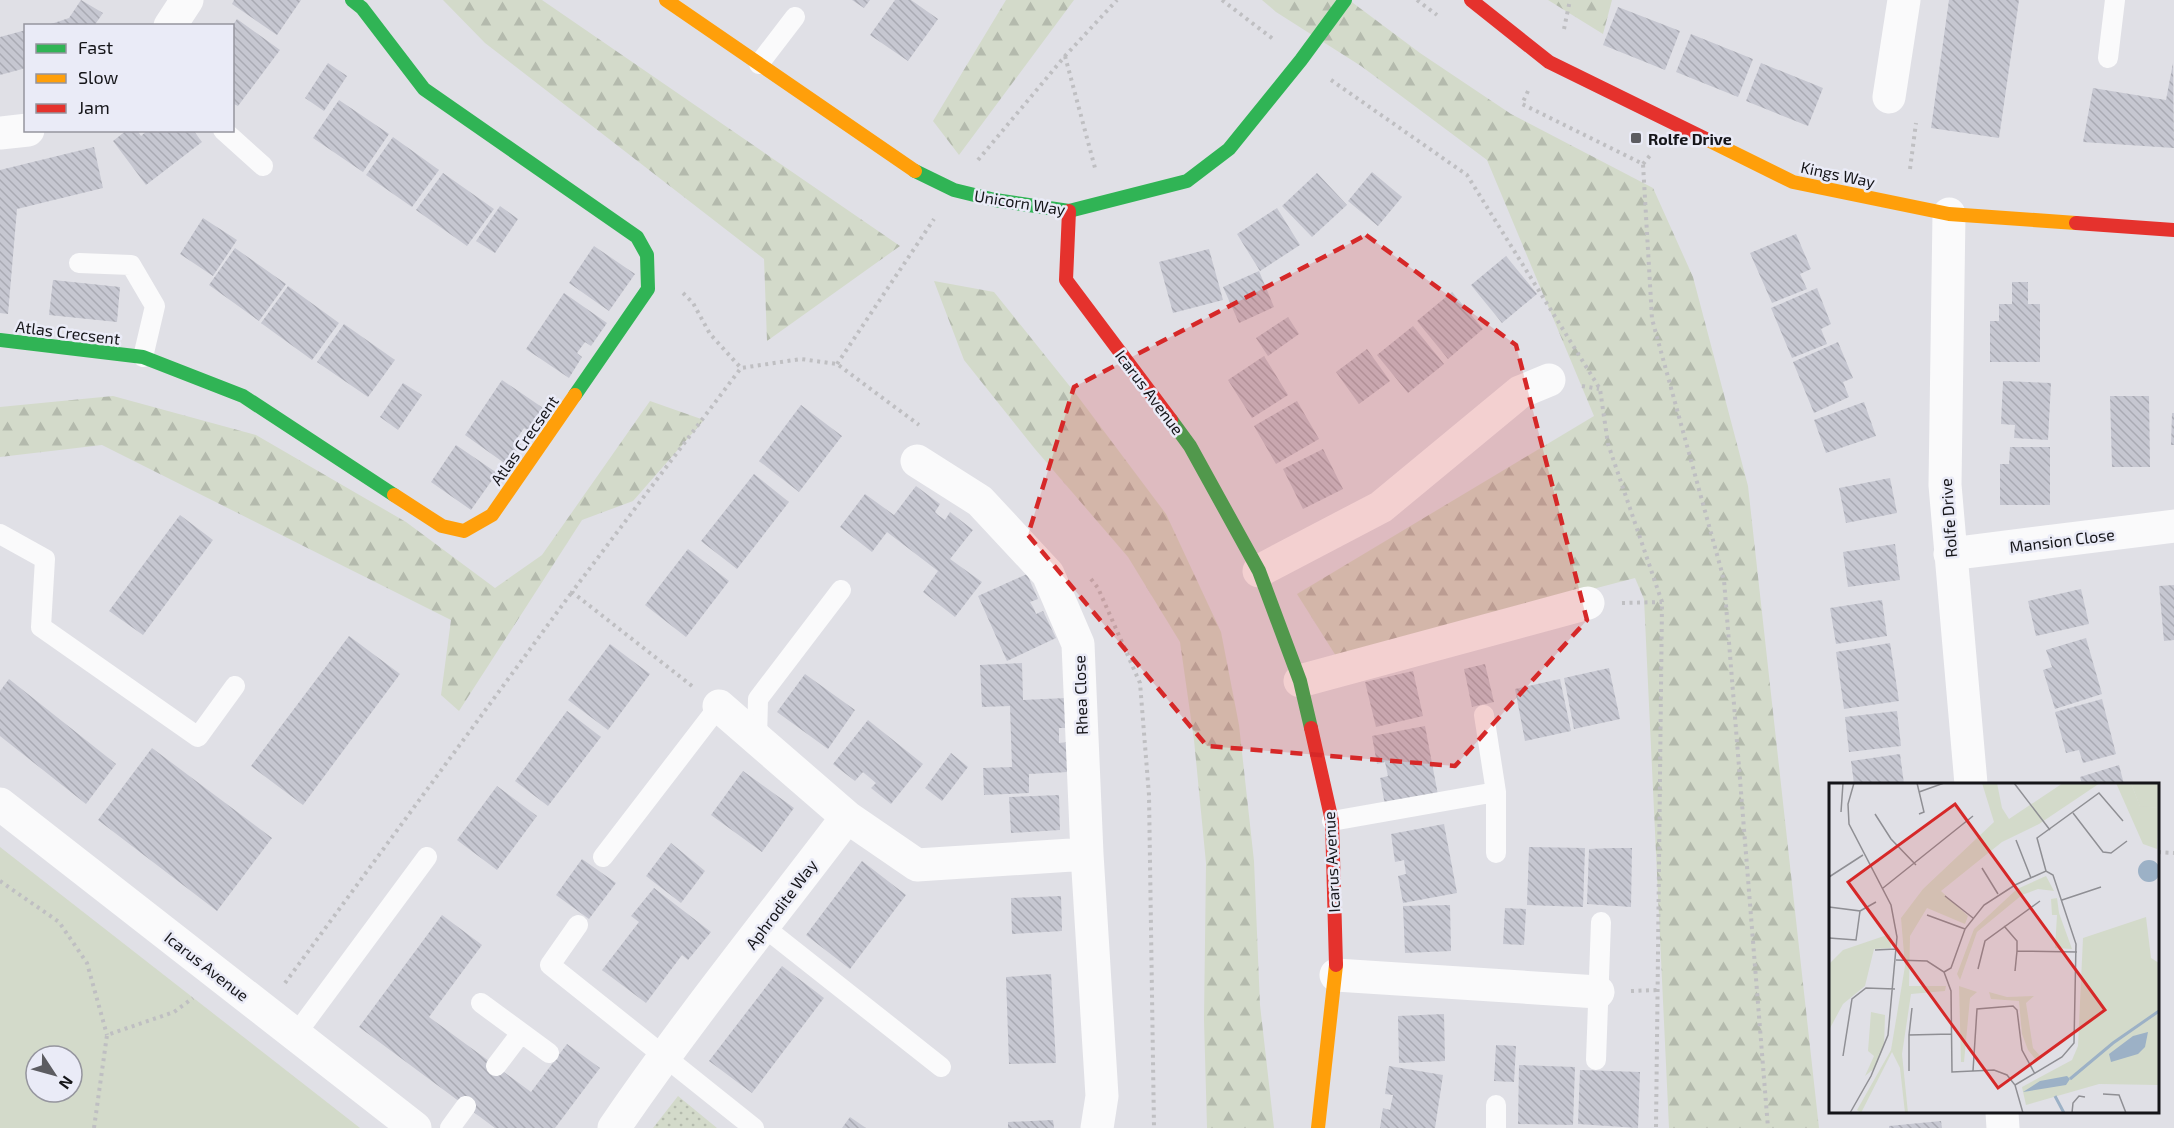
<svg xmlns="http://www.w3.org/2000/svg" width="2174" height="1128" font-family="'Exo 2',sans-serif">
<defs>
<pattern id="grass-dots" width="8" height="8" patternUnits="userSpaceOnUse" patternTransform="scale(1.5)"><rect width="8" height="8" fill="#d3daca"/><path d="M2 2h.1M6 6h.1" fill="none" stroke="#b4baad" stroke-width="1.8" stroke-linecap="round"/></pattern>
<pattern id="forest-firs" width="22" height="20" patternUnits="userSpaceOnUse" patternTransform="scale(1.5)"><rect width="22" height="20" fill="#d3daca"/><path d="M5 1l3.5 6h-7zM16 11l3.5 6h-7z" fill="#b4baad"/></pattern>
<pattern id="building-back-hatch" width="6" height="6" patternUnits="userSpaceOnUse" patternTransform="scale(1.5)"><rect width="6" height="6" fill="#c6c7d1"/><path d="M-1 5l2 2M0 0l6 6M5-1l2 2" fill="none" stroke="#a9aab3"/></pattern>
</defs>
<rect width="100%" height="100%" fill="#e0e0e6"/>
<path fill="url(#grass-dots)" d="M678,1096L717,1128H653Z"/>
<path fill="url(#forest-firs)" d="M443,0H542L900,246L767,341L764,259L485,43Z
M1006,0H1074L959,155L933,121Z
M1262,0H1349L1420,53L1511,114L1653,188L1693,277L1748,486L1819,1128H1669L1644,599L1635,578L1336,656L1297,594L1594,416L1487,160L1361,66L1276,12Z
M1548,0H1612L1603,34Z
M934,281L994,292L1076,394L1166,514L1221,632L1239,725L1254,861L1260,1005L1274,1128H1207L1204,1020L1206,863L1194,740L1180,642L1128,557L1035,449L964,360Z
M113,396L256,435L406,522L495,588L542,555L650,401L704,420L633,501L582,520L459,711L441,695L451,620L102,445L0,457V407Z"/>
<path fill="#d3daca" fill-rule="evenodd" d="M0,847L360,1128H0ZM36,1056H72V1092H36Z"/>
<path fill="url(#building-back-hatch)" d="M81,0L103,13L94,26H45L69,18Z
M234,0H301L277,35L232,4Z
M852,0H870L864,8Z
M895,0H911L938,19L908,61L870,35Z
M1949,0H2019L1999,138L1931,128Z
M1618,7L1680,31L1665,70L1603,45Z
M237,19L280,50L238,106L232,103V26Z
M26,30V68L0,75V37Z
M1691,34L1753,59L1738,97L1676,72Z
M328,63L347,76L324,111L305,98Z
M1761,63L1823,88L1808,126L1746,101Z
M2173,63L2174,148L2083,142L2093,88L2166,100Z
M339,100L389,134L363,172L313,138Z
M127,130H137L141,136L148,130H193L202,142L146,185L113,141Z
M393,137L439,170L412,207L366,175Z
M94,147L103,188L17,209L8,314L0,313V170Z
M1372,172L1402,197L1378,226L1348,201Z
M443,173L494,209L467,246L416,210Z
M1317,173L1347,205L1312,237L1282,206Z
M500,206L518,219L495,253L476,241Z
M1277,208L1300,245L1260,271L1237,234Z
M203,218L237,240L213,276L180,254Z
M1796,234L1811,269L1800,274L1807,289L1772,303L1750,253Z
M594,246L635,274L609,311L569,283Z
M235,248L286,284L259,321L209,285Z
M1209,249L1223,300L1173,313L1159,262Z
M1506,256L1537,294L1502,323L1471,285Z
M1259,271L1274,307L1239,323L1223,287Z
M53,280L120,287L117,322L49,315Z
M2012,282H2028V304H2040V362H1990V321H1999V304H2012Z
M288,286L339,323L312,360L261,323Z
M1817,288L1831,324L1821,329L1827,344L1792,358L1771,308Z
M1452,292L1483,329L1448,359L1417,321Z
M564,293L607,323L591,346L585,342L577,353L582,357L569,378L526,349Z
M1288,317L1299,334L1268,356L1256,338Z
M344,324L395,360L368,397L317,362Z
M1413,326L1444,364L1408,393L1377,355Z
M1838,342L1853,378L1843,382L1849,397L1814,413L1793,362Z
M1367,349L1390,381L1359,404L1336,372Z
M1264,356L1288,395L1252,418L1228,380Z
M502,380L546,410L530,432L524,428L516,440L521,444L507,465L465,435Z
M2003,381L2051,383L2048,440L2014,438L2015,425L2001,424Z
M403,383L422,395L398,430L380,417Z
M2110,396H2149L2150,467H2112Z
M1297,401L1319,439L1276,464L1254,426Z
M1864,402L1876,436L1826,453L1814,420Z
M801,405L842,436L799,492L759,461Z
M2172,413H2174V445H2171Z
M456,445L497,473L471,510L431,482Z
M2010,447H2050V505H2000V464H2009Z
M1323,449L1343,489L1303,509L1283,469Z
M754,474L789,502L737,569L701,541Z
M1890,478L1897,513L1846,523L1839,488Z
M916,486L940,504L935,512L938,515L945,520L950,512L973,530L950,559L982,582L955,617L923,592L938,571L887,532L872,552L840,527L865,494L894,515Z
M180,515L213,540L143,635L109,611Z
M1895,544L1900,580L1848,587L1843,552Z
M688,549L729,581L686,637L645,605Z
M1027,574L1038,599L1030,602L1034,609L1036,614L1043,611L1056,638L1007,661L978,596Z
M2174,585V640L2164,641L2159,586Z
M2081,589L2089,624L2036,636L2028,601Z
M1882,600L1887,636L1836,644L1830,608Z
M349,636L400,674L303,805L251,766Z
M2086,638L2102,694L2055,709L2043,670L2052,667L2046,650Z
M1890,643L1899,701L1844,709L1836,652Z
M610,644L650,674L608,730L568,700Z
M1022,663L1023,700L1066,698L1067,728H1059V743L1068,742V772L1029,774V793L984,795L983,768L1012,767L1010,706L982,707L980,665Z
M1485,664L1494,702L1472,707L1464,669Z
M1609,668L1620,719L1574,729L1564,678Z
M1413,671L1423,716L1376,727L1365,682Z
M805,674L855,710L828,749L777,712Z
M9,679L116,764L86,804L0,736V691Z
M1560,679L1571,731L1525,741L1515,689Z
M2102,699L2116,754L2083,763L2079,750L2066,753L2055,712Z
M567,711L601,737L548,806L515,781Z
M1897,711L1901,746L1849,752L1845,717Z
M868,720L923,764L891,804L871,788L876,783L863,772L855,781L833,764Z
M1425,726L1438,795L1385,805L1380,778L1388,776L1385,762L1377,764L1372,736Z
M152,748L272,838L217,911L98,820Z
M951,753L968,767L942,801L925,788Z
M1900,754L1904,784H1854L1851,761Z
M2119,765L2124,784H2082L2080,777Z
M743,771L794,808L762,852L711,815Z
M497,786L537,816L497,870L457,840Z
M1059,795L1060,830L1011,833L1009,797Z
M1444,824L1457,893L1403,903L1398,876L1406,874L1404,860L1395,862L1391,834Z
M671,843L705,871L681,903L646,876Z
M1529,847L1585,848L1583,907L1527,905Z
M1612,848H1632L1631,907L1587,904L1589,849Z
M582,859L616,883L589,919L556,895Z
M862,861L906,895L850,969L806,935Z
M654,888L711,932L688,960L682,955L646,1003L602,970L639,922L631,916Z
M1061,896L1062,931L1012,934L1011,898Z
M1450,905L1451,951L1405,953L1403,906Z
M1505,908L1526,909L1524,945L1503,944Z
M442,915L482,945L429,1017L531,1092L567,1044L600,1068L555,1128H495L359,1027Z
M782,966L824,998L752,1093L709,1061Z
M1051,974L1056,1063L1009,1064L1006,977Z
M1444,1014L1445,1061L1399,1063L1398,1016Z
M1496,1045L1516,1046L1514,1082L1494,1081Z
M1519,1065L1575,1067L1573,1125L1518,1124Z
M1389,1066L1443,1075L1435,1128H1380L1383,1108L1390,1110L1393,1095L1385,1094Z
M1580,1070L1640,1072L1638,1128L1578,1124Z
M850,1117L866,1128H842Z
M1053,1120L1054,1128H1008V1122Z
M1941,1121L1942,1128H1889V1126Z"/>
<g fill="none" stroke-linecap="round" stroke-linejoin="round">
<path stroke="#bfbfc2" stroke-width="4" stroke-dasharray="3 4.5" stroke-linecap="butt" d="M1222,0L1273,39
M1417,0L1437,15
M1564,29L1570,0
M1065,56L1095,168
M1331,80L1467,175L1600,389L1608,444L1662,602L1656,1128
M1528,91L1522,104L1643,164L1652,319L1724,580L1768,1128
M978,160L1065,56L1117,0
M1643,164L1652,153
M1910,169L1916,123
M683,293L693,303L710,334L741,368
M837,364L934,219
M1582,386L1599,389
M1091,579L1098,588L1140,683L1149,795L1154,1128
M1622,603L1662,602
M692,686L572,592L741,368L801,359L837,364L919,425
M2158,852L2174,853
M0,881L59,922L87,963L107,1035
M285,983L572,592
M1631,991L1657,990
M94,1128L107,1035L174,1012L193,998"/>
<path stroke="#fafafb" stroke-width="20" d="M2108,58L2115,0
M759,64L795,17
M223,130L263,166
M79,263L131,265L155,306L143,357
M0,534L45,559L41,627L198,737L235,686
M757,740L758,699L841,590
M1332,821L1496,792L1484,715
M1496,853V792
M603,857L719,706
M578,925L550,965L754,1128
M764,927L941,1067
M481,1003L549,1053
M296,1034L427,857
M1596,1060L1601,922
M496,1066L521,1033
M450,1128L466,1106
M1496,1128V1105"/>
<path stroke="#fafafb" stroke-width="33" d="M170,26L187,0
M1889,97L1904,0
M0,133L28,130
M1949,214L1945,485L1971,784
M917,461L980,501L1048,574L1078,644L1087,854L1102,1096L1097,1128
M1950,554L2174,526
M1259,571L1381,507L1520,392L1549,380
M1300,681L1588,603
M0,804L415,1128
M847,817L917,865L1087,854
M1336,975L1598,992
M2002,1112L2003,1128
M614,1128C687,1021 769,920 847,817L719,706"/>
<path stroke="#30b455" stroke-width="14" d="M352,0L362,8L424,89L637,237L647,255L648,289L575,395
M915,171L954,190L995,200L1069,211L1187,181L1229,149L1301,60L1345,0
M0,340L143,357L243,396L394,495
M1171,420L1190,446L1259,571L1300,681L1311,728"/>
<path stroke="#ff9f0a" stroke-width="14" d="M666,0L915,171
M1708,140L1793,182L1949,214L2076,223
M394,495L442,526L464,531L492,515L575,395
M1318,1128L1336,965"/>
<path stroke="#e5322d" stroke-width="14" d="M1471,0L1549,62L1708,140
M1069,211L1066,280L1171,420
M2076,223L2174,230
M1311,728L1332,821L1336,965"/>
</g>
<path fill="#d62828" fill-opacity="0.2" stroke="#d62828" stroke-width="4.5" stroke-dasharray="12 8" stroke-linejoin="round" d="M1366,235L1516,345L1587,620L1455,766L1207,746L1028,535L1074,387Z"/>
<rect fill="#5c5c61" stroke="#eaebf7" stroke-width="2" x="1630" y="132" width="12" height="12" rx="3"/>
<g text-anchor="middle" dominant-baseline="central" stroke-width="5" stroke-linejoin="round" paint-order="stroke">
<g font-size="16" font-weight="bold" fill="#151519" stroke="#eaebf7" text-anchor="start">
<text x="1648" y="138">Rolfe Drive</text>
</g>
<g font-size="16" fill="#151519" stroke="#eaebf7">
<text transform="translate(1838 174) rotate(12)">Kings Way</text>
<text transform="translate(1020 202) rotate(9)">Unicorn Way</text>
<text transform="translate(68 332) rotate(7)">Atlas Crecsent</text>
<text transform="translate(1150 392) rotate(53)">Icarus Avenue</text>
<text transform="translate(524 440) rotate(-55)">Atlas Crecsent</text>
<text transform="translate(1948 518) rotate(-94)">Rolfe Drive</text>
<text transform="translate(2062 540) rotate(-7)">Mansion Close</text>
<text transform="translate(1080 695) rotate(-92)">Rhea Close</text>
<text transform="translate(1331 862) rotate(-93)">Icarus Avenue</text>
<text transform="translate(781 904) rotate(-53)">Aphrodite Way</text>
<text transform="translate(207 966) rotate(38)">Icarus Avenue</text>
</g>
</g>
<g transform="translate(1829 783)">
<rect width="330" height="330" fill="#e0e0e6"/>
<path d="M302,0H330V25L311,24ZM228,115L230,130L243,166L226,165L228,132H223L222,116Z" fill="#d3daca"/>
<path d="M153,0H168L173,25L180,36L234,0H271L210,41L173,59L112,108L139,133L136,141L98,125L81,153L80,203H117L116,208L82,211L73,271L79,330H76L71,285L63,269L32,330L28,327L62,267L76,183L72,135L94,106L165,39ZM287,0H302L311,23L330,25L328,66L314,61ZM217,93L225,108L209,106L193,112L148,149L131,197L128,191L145,146L188,106ZM61,151L62,165L45,166L36,203L14,221L0,247V181L14,167ZM130,203L148,209L141,215L135,279H132ZM160,209L178,214L205,213L197,220L204,265L213,275L208,278L199,267L193,251L190,218L162,216Z" fill="#d3daca"/>
<path d="M317,134L322,175L330,180V302L270,301L197,322L193,304L243,277L249,263L254,155ZM42,229L56,232L55,263L46,285L36,293L45,273L39,268Z" fill="#d3daca"/>
<path d="M309 88a11 11 0 1 1 22 0a11 11 0 1 1-22 0ZM319,249L316,264L309,271L282,279L280,271L304,253ZM238,293L241,296L237,302L194,309L211,298Z" fill="#9cb1c6"/>
<path fill="none" stroke="#9cb1c6" stroke-width="3" d="M241,296L284,260L330,228M226,313L235,330"/>
<path fill="none" stroke="#8f8f94" stroke-width="1.5" d="M88,0L95,29L90,31M185,0L221,47M90,9L115,0M12,29L14,0M244,30L274,69L282,70L298,58M46,31L62,56L87,82M187,57L202,95M153,85L169,111M217,88L208,55L270,10L294,38M0,94L34,72M54,105L144,33M116,113L144,135M233,117L272,104M0,124L31,128L27,157L0,155M31,128L47,119M98,132L136,146M175,143L188,158V168M46,167L67,166M67,177L98,178L115,189L122,208L123,289L165,287L178,292L186,302L194,330M149,186L156,158L211,118M186,188L188,168L248,169M115,189L122,185L136,146L155,122L186,102L217,88L224,92L247,161L245,260L233,274L186,302M80,252L83,225M14,273L23,216L37,205L66,206M80,288V252L123,251M144,288L148,226L184,223L188,227L193,267L206,291M274,311L290,312L297,330M21,330L42,293L59,252L68,154L62,122L20,41L19,21L25,0M243,330L244,320L250,313L256,314"/>
<path fill="#d62828" fill-opacity="0.15" stroke="#d62828" stroke-width="3" d="M126,21L276,227L169,305L19,99Z"/>
<rect width="330" height="330" fill="none" stroke="#151519" stroke-width="3"/>
</g>
<rect x="24" y="24" width="210" height="108" fill="#eaebf7" stroke="#95959e" stroke-width="1.5"/>
<rect x="36" y="44" width="30" height="9" fill="#30b455" stroke="#95959e" stroke-width="1.5"/>
<text x="78" y="54" font-size="18" fill="#151519">Fast</text>
<rect x="36" y="74" width="30" height="9" fill="#ff9f0a" stroke="#95959e" stroke-width="1.5"/>
<text x="78" y="84" font-size="18" fill="#151519">Slow</text>
<rect x="36" y="104" width="30" height="9" fill="#e5322d" stroke="#95959e" stroke-width="1.5"/>
<text x="78" y="114" font-size="18" fill="#151519">Jam</text>
<g transform="translate(54 1074) rotate(126)"><circle r="28" fill="#eaebf7" stroke="#95959e" stroke-width="1.5"/>
<path d="M0-4.5L10 22L0 15L-10 22Z" fill="#5c5c61"/>
<text y="-9" font-size="16" font-weight="bold" text-anchor="middle" fill="#151519">N</text>
</g>
</svg>
